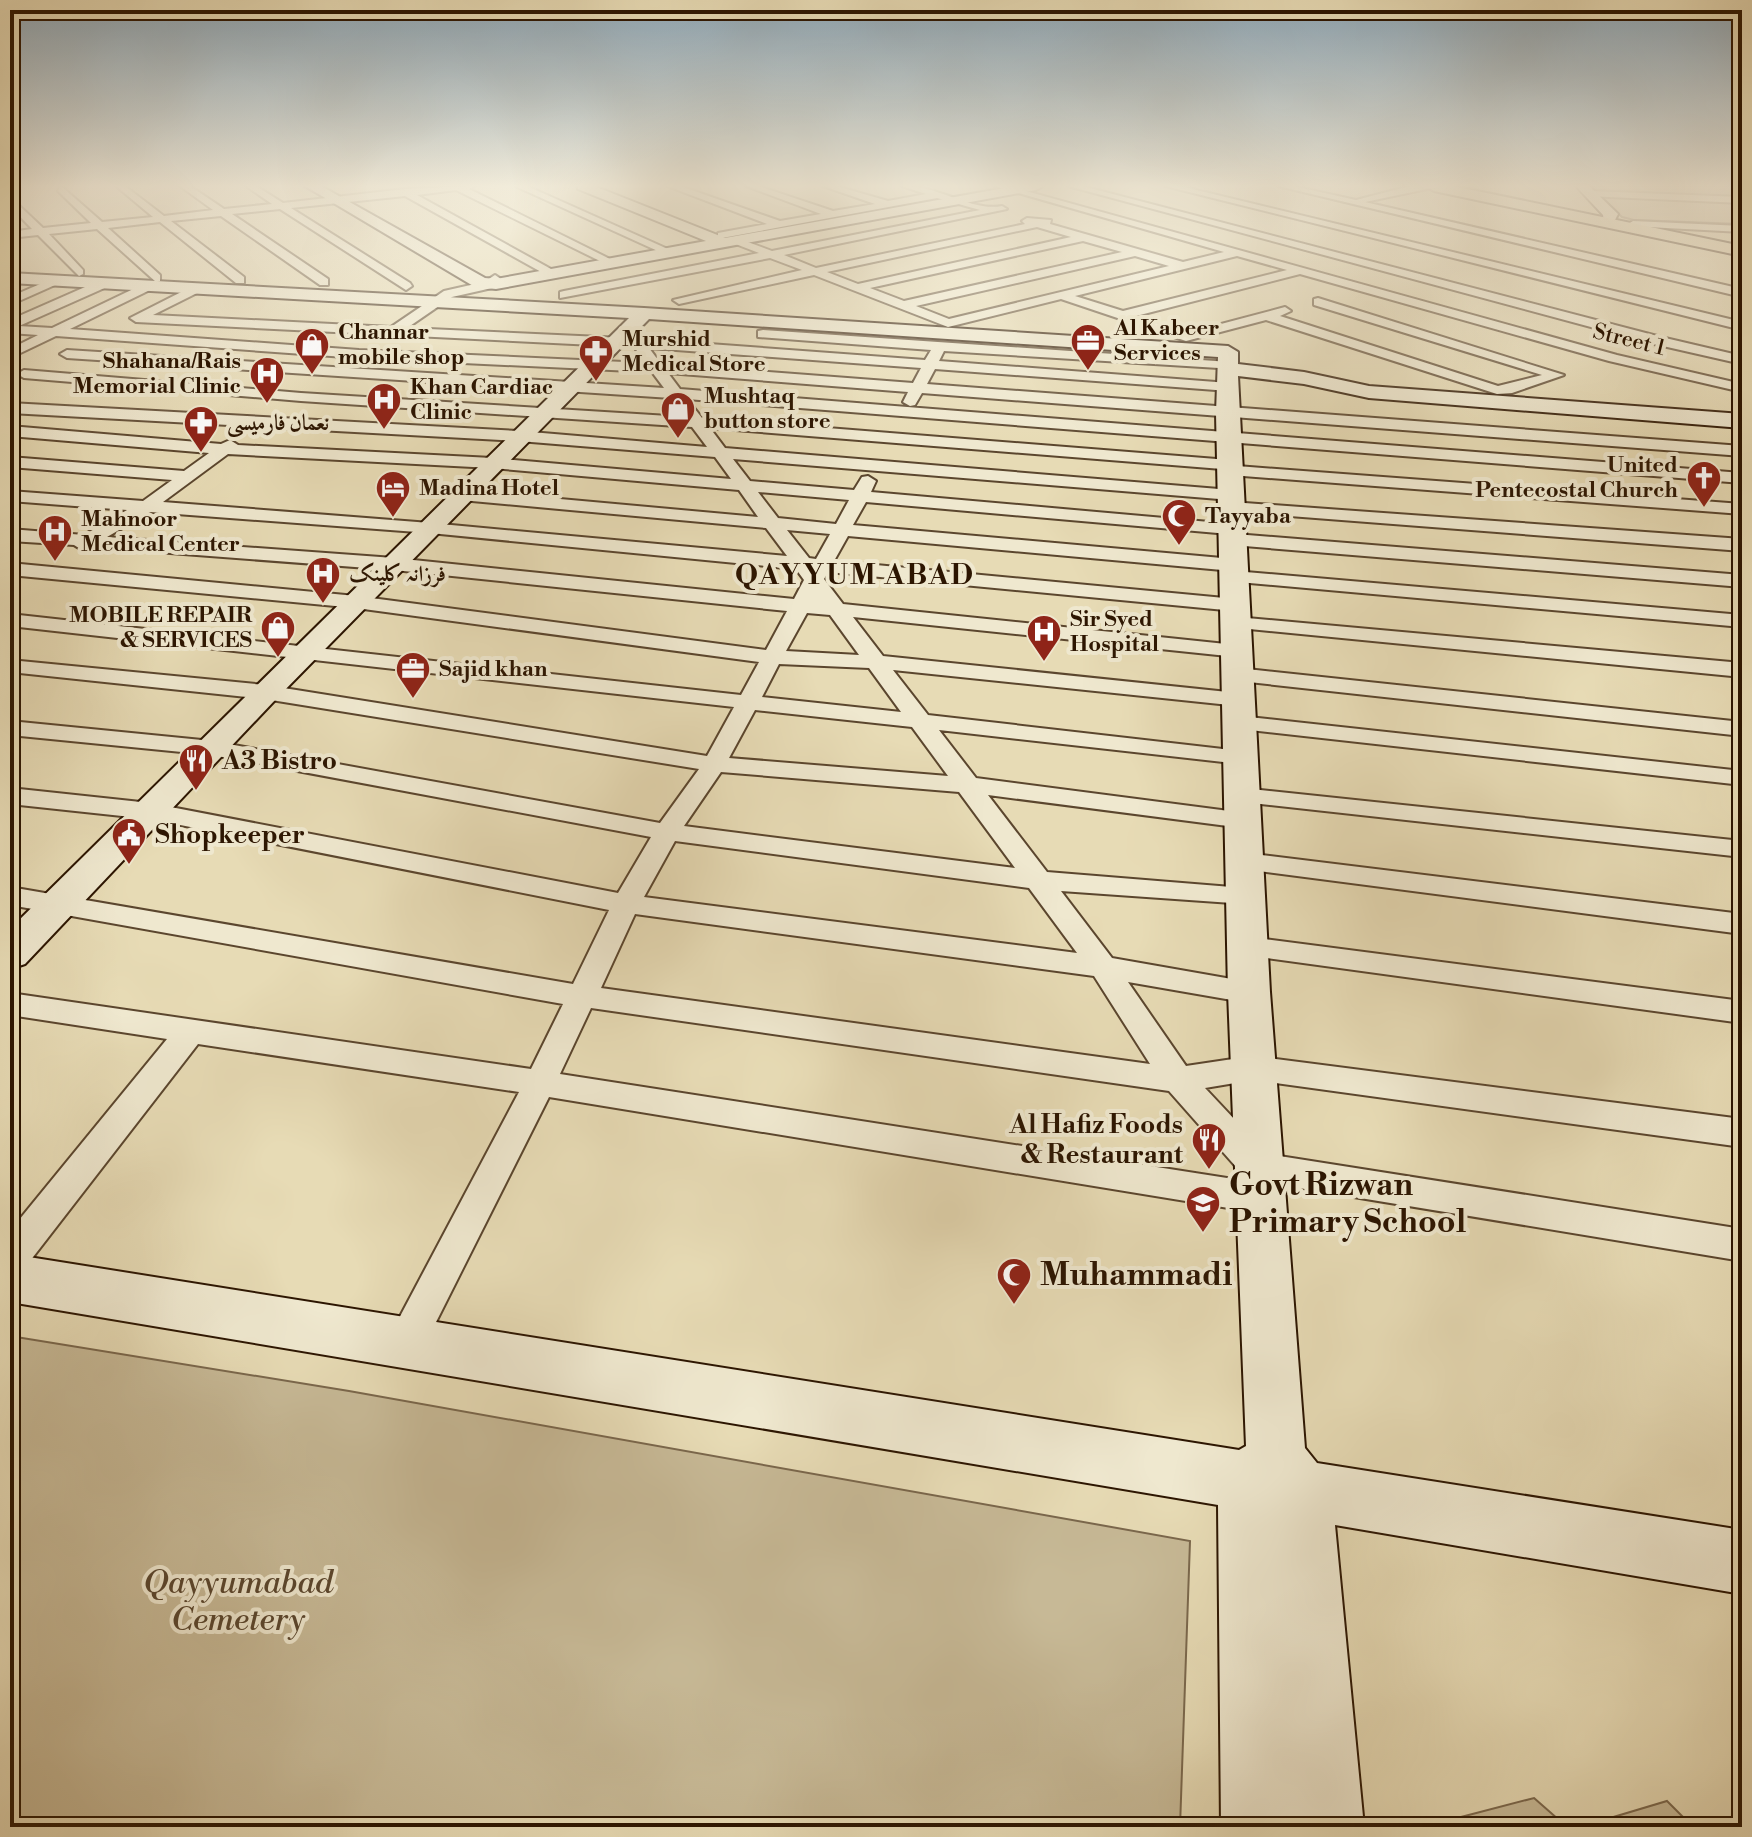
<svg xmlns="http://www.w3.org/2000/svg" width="1752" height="1837" font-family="'Libre Bodoni',Amiri,serif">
<rect width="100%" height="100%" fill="#e7dbb5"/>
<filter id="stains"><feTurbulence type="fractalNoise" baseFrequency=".0025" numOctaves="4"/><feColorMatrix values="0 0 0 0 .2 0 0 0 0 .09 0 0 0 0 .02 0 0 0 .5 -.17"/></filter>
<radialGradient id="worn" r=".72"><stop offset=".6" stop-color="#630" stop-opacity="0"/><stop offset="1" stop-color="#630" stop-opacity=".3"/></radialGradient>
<path fill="#c7b996" stroke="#7a674c" stroke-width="2" d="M1584,186H1742V197L1589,190Z
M1600,196L1742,200V224L1634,220L1622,217Z
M10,1336L349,1391L1190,1541L1180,1827H10Z
M1534,1798L1567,1827H1464L1461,1817Z
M1667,1801L1693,1827H1580Z"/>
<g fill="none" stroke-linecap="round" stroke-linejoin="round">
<defs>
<path id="street" d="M61,186L102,222L153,217L116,186H125L164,216L213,210L180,186H190L224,209L272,204L246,186H256L283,203L405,189L475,186L469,189L612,260L602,262L456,190L417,195L551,269V273H543L405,196L291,208L410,283L412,286L406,290L280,209L232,214L328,279V285H320L221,216L171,221L244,277V283H236L160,222L108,228L160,275V281L156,282L97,229L49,234L83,270V274L79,276L38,235L10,238V232L32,229L10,206V197L43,228L91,223L58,191Z
M515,186H527L670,250L660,252Z
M667,186H680L780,221L821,214L746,186H758L833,211L875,204L823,186H836L888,201L926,194L902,186C936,184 972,212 1002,206L1007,209L784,255L816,268L1025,224L1022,221L1027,218L1051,220L1050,224L1183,262L1224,252L994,186H1008L1617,355L1742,384V392L1609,361L1300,274L1136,316L1187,333L1285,307L1291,311L1280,316L1498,386L1542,375L1314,305V299L1318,298L1564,375L1512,393L1497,394L1266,320L1186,341L1061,299L948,327L814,275L679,304L673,300L802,270L770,258L560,298V292L564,291L759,253L733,243L732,241L737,238L772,251L980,210L937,198L722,238L718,237V233L767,224ZM1037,227L1071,237L858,284L827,272ZM1083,241L1122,252L904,301L870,288ZM1135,256L1169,266L949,319L916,306ZM1237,256L1287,270L1123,311L1075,296Z
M1068,186H1082L1661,337L1742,356V364L1654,344Z
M1165,186H1180L1742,322V330Z
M1278,186H1293L1356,200L1410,186H1441L1365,202L1742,289V297Z
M1590,191L1742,197V203L1587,196Z
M1633,221L1742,226V232L1629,226L1628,224Z
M495,275L501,279L492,288L452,297L407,328L623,338L616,332L623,328L641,339L925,360L931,350L758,337V331L763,330L1230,362L1235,363V369L944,351L939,361L1229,383L1236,387L1229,391L935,369L927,384L1742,446V456L922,393L915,405L910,406L903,402L908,392L668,373L680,389L1742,473V483L687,399L702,418L1229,460L1237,466L1742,504V514L1230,475L1222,469L710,428L725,448L1231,490L1240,495L1231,500L733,459L750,481L854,490L862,477L868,476L876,481L871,492L1232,524L1241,529L1235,534L1742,575V587L1232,545L1223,539L1229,534L866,502L853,525L1233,559L1243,565L1233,571L848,536L834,561L1235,599L1245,605L1235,611L828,572L824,579L843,604L1245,646L1248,651L1245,656L1237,657L853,617L883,656L1247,694L1250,699L1247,704L1239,706L893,670L928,715L1249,752L1253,757L1249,762L1241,764L939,730L976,778L1252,814L1256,820L1252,826L1243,828L988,795L1047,872L1256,889L1260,895L1256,901L1246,904L1061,891L1112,958L1260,984L1264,992L1260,1000L1249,1003L1128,982L1186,1066L1253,1056L1742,1119V1147L1253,1080L1205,1088L1267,1154L1742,1229V1261L1257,1181L1245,1177L1169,1091L591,1008L560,1074L1259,1183L1271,1187L1277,1198L1271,1209L1259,1213L549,1097L420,1354L406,1359L392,1354L387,1341L519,1092L198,1044L23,1270L10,1274V1231L167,1039L10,1015V993L531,1069L563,1004L10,905V887L573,984L609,910L150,819L10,804V788L150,803L618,893L651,837L212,755L10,735V721L212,741L660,823L699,769L265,699L10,672V660L265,685L707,756L734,707L10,626V614L741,695L759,662L356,608L10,575V563L356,596L766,650L787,611L394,570L91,547L82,550L74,545L10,541V529L84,535L127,510L10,501V491L143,501L172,480L10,467V457L184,471L209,453L10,436V426L221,444L230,440L238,445L492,458L731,479L715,457L519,441L10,413V403L519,431L707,447L692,427L301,401L24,378L17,374L24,370L301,393L685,417L671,398L67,358L60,354L67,350L664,388L652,372L359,358L56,336L10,358V349L38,335L10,333V320L101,280H109V286L19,326L52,328L150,281L154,282V288L70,329L359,350L646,363L634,347L136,322L130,318L197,284L203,288L201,291L153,315L391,327L444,291L484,282ZM649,348L921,368L913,383L661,364ZM228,454L492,468L739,490L758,517L461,490L452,495L461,500L766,528L787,556L430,523L163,502ZM758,492L849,500L836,524L778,518ZM150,512L430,533L796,569L804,580L794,599L394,558L107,537ZM787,530L830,534L816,559L809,558ZM807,613L830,615L859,655L786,651ZM779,664L869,668L901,712L762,697ZM755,710L912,727L948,776L729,758ZM721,772L959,792L1015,868L684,826ZM675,841L1029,888L1077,953L644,897ZM635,914L1094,976L1150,1064L601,988Z
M54,278L64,281L10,305V297Z
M1231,502L1742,539V551L1225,511L1222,507Z
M1234,571L1742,615V627L1227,581L1224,577Z
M1236,617L1742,663V677L1229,627L1226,623Z
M1238,668L1742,722V736L1230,680L1227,675Z
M1240,716L1742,771V785L1232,728L1228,723L1232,718Z
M1242,788L1742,841V857L1233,801L1230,796L1233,791Z
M1245,853L1742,914V934L1236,868L1232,862L1236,856Z
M1248,937L1742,1001V1023L1238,954L1234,947L1238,940Z"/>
<path id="secondary" d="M305,186H321L485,278L496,279L706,241L578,189L577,186H594L725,238L1016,186H1043L1036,190L496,289L475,287Z
M1576,186H1589L1618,214L1614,222H1604L1603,215Z
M10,273L644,308L1228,346L1238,352V364L1304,372L1369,386L1742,414V428L1369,398L1304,384L1238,376L1270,992L1305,1448L1317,1463L1742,1530V1594L1335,1525L1364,1827H1221L1218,1505L10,1302V1254L1239,1450L1246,1446L1228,992L1216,413L1218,357L649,319L276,699L25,964L10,969V929L629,318L10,283Z"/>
<path id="primary" d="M1426,186H1453L1742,246V256L1434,191Z"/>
</defs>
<use href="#street" stroke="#5b462e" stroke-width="4"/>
<use href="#secondary" stroke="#2c1501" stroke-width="4"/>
<use href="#primary" stroke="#2c1501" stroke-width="4"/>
<use href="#street" fill="#efe8cf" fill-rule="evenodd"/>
<use href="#secondary" fill="#efe8cf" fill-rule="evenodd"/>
<use href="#primary" fill="#e7dbb5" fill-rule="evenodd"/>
</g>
<linearGradient id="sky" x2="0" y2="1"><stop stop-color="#8ea9bb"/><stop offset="0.42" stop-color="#f4efde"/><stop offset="1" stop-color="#f4efde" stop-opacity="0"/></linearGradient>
<rect width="1752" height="443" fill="url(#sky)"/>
<defs>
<symbol id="office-pin" viewBox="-11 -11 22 30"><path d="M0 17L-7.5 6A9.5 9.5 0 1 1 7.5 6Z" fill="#8f2418" stroke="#efe8cf"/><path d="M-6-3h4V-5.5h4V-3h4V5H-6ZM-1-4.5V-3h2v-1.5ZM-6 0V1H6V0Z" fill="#fff"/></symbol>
<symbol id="shop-pin" viewBox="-11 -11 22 30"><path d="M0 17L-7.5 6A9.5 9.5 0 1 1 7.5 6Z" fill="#8f2418" stroke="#efe8cf"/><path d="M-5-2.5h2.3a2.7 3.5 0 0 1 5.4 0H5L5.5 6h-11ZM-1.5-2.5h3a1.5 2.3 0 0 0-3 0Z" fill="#fff"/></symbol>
<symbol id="pharmacy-pin" viewBox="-11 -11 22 30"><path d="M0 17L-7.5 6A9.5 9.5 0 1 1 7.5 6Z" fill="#8f2418" stroke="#efe8cf"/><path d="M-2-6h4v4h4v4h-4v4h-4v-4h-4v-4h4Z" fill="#fff"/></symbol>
<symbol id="hospital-pin" viewBox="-11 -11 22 30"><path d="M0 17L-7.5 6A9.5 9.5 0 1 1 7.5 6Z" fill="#8f2418" stroke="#efe8cf"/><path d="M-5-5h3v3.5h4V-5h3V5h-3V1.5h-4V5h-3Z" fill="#fff"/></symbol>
<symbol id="church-pin" viewBox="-11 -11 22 30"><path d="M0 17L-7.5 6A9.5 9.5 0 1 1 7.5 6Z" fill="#8f2418" stroke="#efe8cf"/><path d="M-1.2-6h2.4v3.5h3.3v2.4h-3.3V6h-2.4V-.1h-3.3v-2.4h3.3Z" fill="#fff"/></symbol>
<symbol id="hotel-pin" viewBox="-11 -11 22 30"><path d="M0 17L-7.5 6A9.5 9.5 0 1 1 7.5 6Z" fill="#8f2418" stroke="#efe8cf"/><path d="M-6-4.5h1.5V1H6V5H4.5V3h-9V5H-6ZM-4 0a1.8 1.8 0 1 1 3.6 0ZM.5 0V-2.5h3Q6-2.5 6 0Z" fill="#fff"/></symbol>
<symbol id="mosque-pin" viewBox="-11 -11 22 30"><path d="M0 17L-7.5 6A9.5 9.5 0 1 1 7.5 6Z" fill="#8f2418" stroke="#efe8cf"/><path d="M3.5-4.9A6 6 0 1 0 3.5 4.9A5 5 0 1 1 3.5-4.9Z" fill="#fff"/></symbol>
<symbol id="restaurant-pin" viewBox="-11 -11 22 30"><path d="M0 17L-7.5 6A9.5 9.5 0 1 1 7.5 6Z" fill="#8f2418" stroke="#efe8cf"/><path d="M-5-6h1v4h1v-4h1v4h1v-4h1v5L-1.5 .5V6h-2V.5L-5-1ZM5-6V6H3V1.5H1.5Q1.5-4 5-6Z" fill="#fff"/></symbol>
<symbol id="civic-pin" viewBox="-11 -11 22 30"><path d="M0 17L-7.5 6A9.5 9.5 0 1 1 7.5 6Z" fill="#8f2418" stroke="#efe8cf"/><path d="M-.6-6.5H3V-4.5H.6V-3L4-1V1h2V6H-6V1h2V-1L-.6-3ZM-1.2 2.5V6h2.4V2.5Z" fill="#fff"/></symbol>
<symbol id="school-pin" viewBox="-11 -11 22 30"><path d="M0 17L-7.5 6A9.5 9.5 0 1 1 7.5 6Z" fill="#8f2418" stroke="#efe8cf"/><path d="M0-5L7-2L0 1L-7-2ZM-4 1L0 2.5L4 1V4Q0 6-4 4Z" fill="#fff"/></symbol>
</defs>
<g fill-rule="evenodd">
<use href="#office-pin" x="1068" y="321" width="40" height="54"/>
<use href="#shop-pin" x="292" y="325" width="40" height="54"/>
<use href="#pharmacy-pin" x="576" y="332" width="40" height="54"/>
<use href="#hospital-pin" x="247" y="354" width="40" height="54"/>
<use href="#hospital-pin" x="364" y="380" width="40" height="54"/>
<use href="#shop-pin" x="658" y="389" width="40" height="54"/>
<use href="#pharmacy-pin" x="181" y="403" width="40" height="54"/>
<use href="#church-pin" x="1684" y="458" width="40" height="54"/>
<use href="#hotel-pin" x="373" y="468" width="40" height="54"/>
<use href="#mosque-pin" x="1159" y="496" width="40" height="54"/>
<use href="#hospital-pin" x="35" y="512" width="40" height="54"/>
<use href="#hospital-pin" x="303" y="554" width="40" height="54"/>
<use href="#shop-pin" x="258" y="608" width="40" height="54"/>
<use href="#hospital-pin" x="1024" y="612" width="40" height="54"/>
<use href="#office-pin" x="393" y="649" width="40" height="54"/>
<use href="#restaurant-pin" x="176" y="741" width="40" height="54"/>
<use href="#civic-pin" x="109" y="815" width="40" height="54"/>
<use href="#restaurant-pin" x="1189" y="1120" width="40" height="54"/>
<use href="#school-pin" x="1183" y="1183" width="40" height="54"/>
<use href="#mosque-pin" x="994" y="1255" width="40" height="54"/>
</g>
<g text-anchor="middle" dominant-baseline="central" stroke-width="8" stroke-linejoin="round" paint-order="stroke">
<g font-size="22" font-weight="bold" fill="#2c1501" stroke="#efe8cf" text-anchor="start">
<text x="1114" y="328">Al Kabeer<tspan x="1114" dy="25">Services</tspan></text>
<text x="338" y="332">Channar<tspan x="338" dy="25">mobile shop</tspan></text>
<text x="622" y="339">Murshid<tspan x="622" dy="25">Medical Store</tspan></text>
<text x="241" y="361" text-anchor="end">Shahana/Rais<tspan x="241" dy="25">Memorial Clinic</tspan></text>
<text x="410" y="387">Khan Cardiac<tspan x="410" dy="25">Clinic</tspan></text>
<text x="704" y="396">Mushtaq<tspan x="704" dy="25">button store</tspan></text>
<text x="227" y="423">نعمان فارمیسی</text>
<text x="1678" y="465" text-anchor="end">United<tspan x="1678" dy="25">Pentecostal Church</tspan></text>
<text x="419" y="488">Madina Hotel</text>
<text x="1205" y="516">Tayyaba</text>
<text x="81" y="519">Mahnoor<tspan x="81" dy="25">Medical Center</tspan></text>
<text x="349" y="574">فرزانہ کلینک</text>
<text x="252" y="615" text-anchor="end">MOBILE REPAIR<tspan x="252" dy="25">&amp; SERVICES</tspan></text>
<text x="1070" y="619">Sir Syed<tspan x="1070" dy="25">Hospital</tspan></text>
<text x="439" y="669">Sajid khan</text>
</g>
<g font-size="22" fill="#2c1501" stroke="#efe8cf">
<text transform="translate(1629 340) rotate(14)">Street 1</text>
</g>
<g font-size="26" font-weight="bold" fill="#2c1501" stroke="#efe8cf" text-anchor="start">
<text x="222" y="761">A3 Bistro</text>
<text x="155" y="835">Shopkeeper</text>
<text x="1183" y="1125" text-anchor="end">Al Hafiz Foods<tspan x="1183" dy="30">&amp; Restaurant</tspan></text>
</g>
<g font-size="28" font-weight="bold" letter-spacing="2" fill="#2c1501" stroke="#efe8cf">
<text x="855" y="575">QAYYUM ABAD</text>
</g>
<g font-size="32" font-weight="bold" fill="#2c1501" stroke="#efe8cf" text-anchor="start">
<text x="1229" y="1185">Govt Rizwan<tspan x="1229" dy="37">Primary School</tspan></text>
<text x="1040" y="1275">Muhammadi</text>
</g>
<g font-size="32" font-style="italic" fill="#5a462e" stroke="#efe8cf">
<text x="238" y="1583">Qayyumabad<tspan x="238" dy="37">Cemetery</tspan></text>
</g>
</g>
<rect width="1752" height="1837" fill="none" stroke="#e7dbb5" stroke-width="40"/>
<rect x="12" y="12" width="1728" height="1813" fill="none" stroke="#2c1501" stroke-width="4"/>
<rect x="20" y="20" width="1712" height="1797" fill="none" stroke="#2c1501" stroke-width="2"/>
<rect width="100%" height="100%" filter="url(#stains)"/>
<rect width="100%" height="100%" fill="url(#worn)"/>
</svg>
